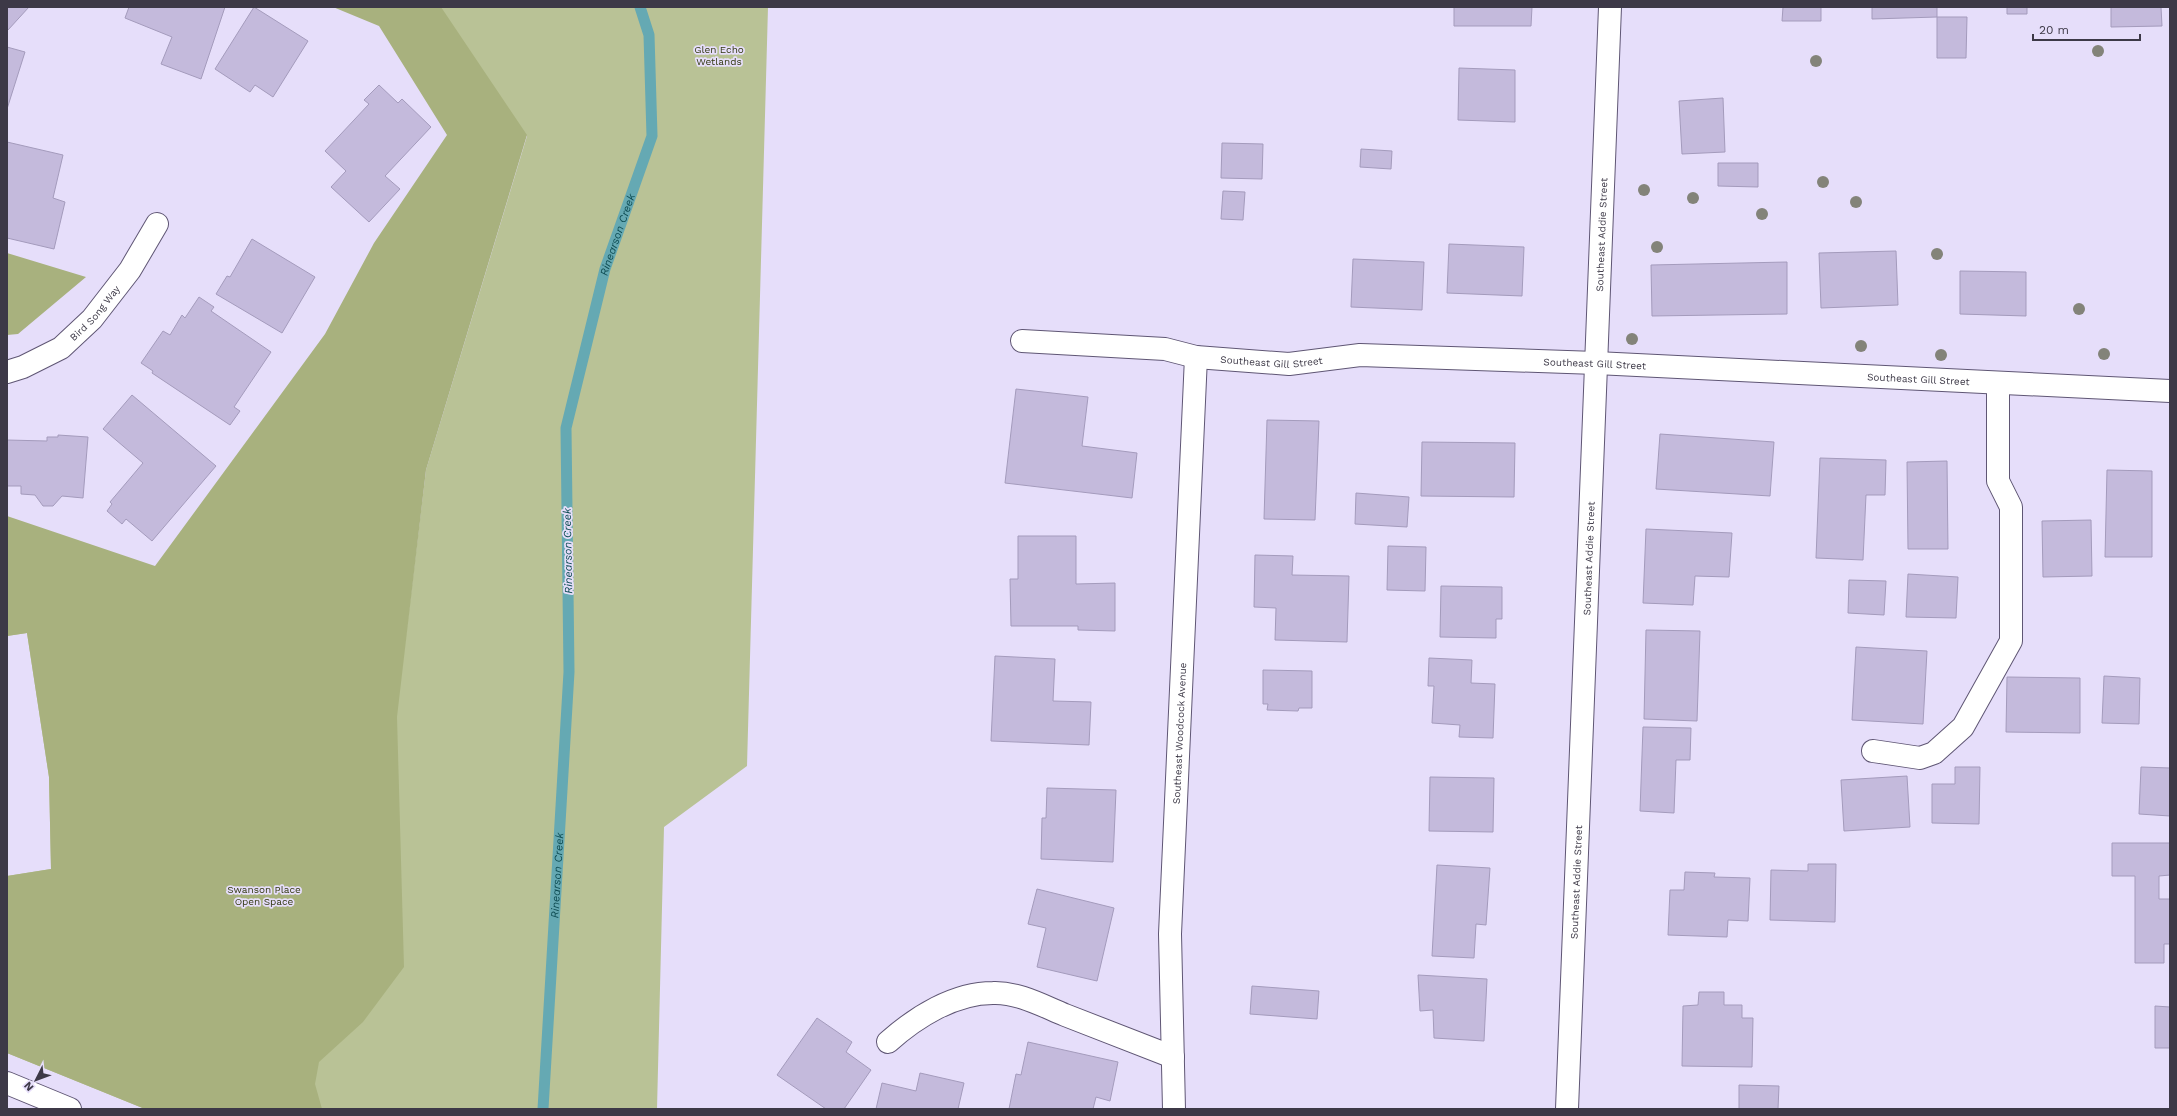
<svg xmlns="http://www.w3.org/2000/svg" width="2177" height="1116" font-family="'Work Sans',sans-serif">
<rect width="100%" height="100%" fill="#e6defa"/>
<path fill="#b9c296" d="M416,7H768L747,766L664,827L657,1109H145L7,1053V876L51,869L49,777L27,633L7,636V556L396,717L426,470L527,136Z"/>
<path fill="#a8b17e" d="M333,7H441L527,135L426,470L397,717L404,967L363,1022L319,1062L315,1084L322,1109H145L7,1053V876L51,869L49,777L27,633L7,636V516L155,566L325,334L374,243L447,135L379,26Z
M7,253L86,277L18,334L7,335Z"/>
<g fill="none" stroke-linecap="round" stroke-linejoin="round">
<path stroke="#65a9b3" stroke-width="11" id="s1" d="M543,1109L569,672L566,428L605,269L652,136L649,35L640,7"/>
</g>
<path fill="#c4badc" stroke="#a49bbc" d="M7,7H29L8,30L7,29Z
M129,7H225L201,79L161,64L172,37L125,18Z
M254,7L308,41L273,97L255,85L250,92L215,69Z
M1454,7H1532L1531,26H1454Z
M1783,7H1821V21H1782Z
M1872,7H1937V17L1872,19Z
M2007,7H2027V14H2007Z
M2111,7H2161L2162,26L2111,27Z
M1937,17H1967L1966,58H1937Z
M7,47L25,52L7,109Z
M1459,68L1515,70V122L1458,120Z
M379,85L398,103L402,99L431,127L385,176L400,189L369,222L331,187L346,171L325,151L369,104L364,100Z
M1723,98L1725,152L1682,154L1679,101Z
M7,142L63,155L53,198L65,202L54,249L7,238Z
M1222,143L1263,144L1262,179L1221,178Z
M1361,149L1392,151L1391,169L1360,167Z
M1718,163H1758V187L1718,186Z
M1223,191L1245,192L1243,220L1221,219Z
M252,239L315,277L282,333L216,294L227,276L230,277Z
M1449,244L1524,247L1522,296L1447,293Z
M1896,251L1898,305L1821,308L1819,253Z
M1353,259L1424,262L1422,310L1351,307Z
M1787,262V314L1652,316L1651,265Z
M1960,271L2026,272V316L1960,314Z
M199,297L214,307L211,311L271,352L234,407L240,411L230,425L152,373L153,371L141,363L163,331L170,335L182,315L185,318Z
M1016,389L1088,397L1082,446L1137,453L1132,498L1005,483Z
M132,395L216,466L152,541L126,519L122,524L107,511L112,504L110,502L143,463L103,429Z
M1267,420L1319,421L1315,520L1264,519Z
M1660,434L1774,442L1770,496L1656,489Z
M58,435L88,437L83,498L62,496L53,506H43L35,495L21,494V486H7V440L47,441V437H58Z
M1422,442L1515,443L1514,497L1421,496Z
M1820,458L1886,460L1885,495H1866L1863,560L1816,558Z
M1947,461L1948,549H1908L1907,462Z
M2107,470L2152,471V557H2105Z
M1356,493L1409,497L1407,527L1355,524Z
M2091,520L2092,576L2043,577L2042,521Z
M1646,529L1732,533L1729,577L1695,576L1693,605L1643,603Z
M1018,536H1076V584L1115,583V631L1078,630V626H1011L1010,579H1018Z
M1388,546L1426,547L1425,591L1387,590Z
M1255,555L1293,556L1292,575L1349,576L1347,642L1275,640L1276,608L1254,607Z
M1908,574L1958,577L1956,618L1906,617Z
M1849,580L1886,581L1884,615L1848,613Z
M1441,586L1502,587V619H1496V638L1440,637Z
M1646,630L1700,631L1697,721L1644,719Z
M1856,647L1927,651L1923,724L1852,720Z
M995,656L1055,659L1053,701L1091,702L1089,745L991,741Z
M1429,658L1472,660L1471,683L1495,684L1493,738L1459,737L1460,725L1432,723L1434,686H1428Z
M1263,670L1312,671V708H1299L1298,711L1267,710L1268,704H1263Z
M2104,676L2140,678L2139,724L2102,723Z
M2007,677L2080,678V733L2006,732Z
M1643,727L1691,728L1690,760H1676L1674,813L1640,811Z
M1955,767H1980L1979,824L1932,823V784H1955Z
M2141,767L2170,768V816L2139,814Z
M1907,776L1910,827L1844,831L1841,780Z
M1430,777L1494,778L1493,832L1429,831Z
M1047,788L1116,790L1113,862L1041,859L1042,818H1046Z
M2112,843H2170V875L2159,876V899H2170V944H2164V963H2135V876H2112Z
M1808,864H1836L1835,922L1770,920L1771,870L1808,871Z
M1437,865L1490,868L1486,925L1476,924L1474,958L1432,956Z
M1685,872L1715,873L1714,877L1750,878L1748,921L1728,920L1727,937L1668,935L1670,890H1684Z
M1037,889L1114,908L1097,981L1037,967L1046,928L1028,924Z
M1418,975L1487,979L1484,1041L1434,1038L1433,1010L1420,1011Z
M1252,986L1319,991L1317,1019L1250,1014Z
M1699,992H1724V1005H1742V1018H1753L1752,1067L1682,1066L1683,1006L1698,1005Z
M2155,1006L2170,1007V1048H2155Z
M817,1018L852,1042L846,1052L871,1070L844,1109H826L777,1075Z
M1028,1042L1118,1062L1110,1101L1096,1097L1093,1109H1009L1016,1074L1021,1075Z
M920,1073L964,1083L958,1109H876L882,1083L916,1091Z
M1739,1085L1779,1086L1778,1109H1739Z"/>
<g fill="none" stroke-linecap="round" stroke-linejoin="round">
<defs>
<g id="minor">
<path id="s2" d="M1022,341L1165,349L1196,357L1289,364L1360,355L1596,363L2170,391"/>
<path id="s3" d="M7,372L23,367L61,348L92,319L130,270L157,224"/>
<path d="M1873,751L1920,758L1934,753L1963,727L2011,641V507L1998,481V383"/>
<path d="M888,1042C916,1017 954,993 993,993C1018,992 1043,1006 1065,1015C1101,1029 1137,1043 1173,1057"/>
<path d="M7,1083L70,1109"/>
<path id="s4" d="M1174,1109L1170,934L1196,357"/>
<path id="s5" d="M1567,1109L1610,7"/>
</g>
</defs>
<use href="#minor" stroke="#5f5674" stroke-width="24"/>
<use href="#minor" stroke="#fff" stroke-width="22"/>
</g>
<g fill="#838379">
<circle cx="2098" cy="51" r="6"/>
<circle cx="1816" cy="61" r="6"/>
<circle cx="1823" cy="182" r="6"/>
<circle cx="1644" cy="190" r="6"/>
<circle cx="1693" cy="198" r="6"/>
<circle cx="1856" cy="202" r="6"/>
<circle cx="1762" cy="214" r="6"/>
<circle cx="1657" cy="247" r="6"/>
<circle cx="1937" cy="254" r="6"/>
<circle cx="2079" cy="309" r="6"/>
<circle cx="1632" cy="339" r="6"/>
<circle cx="1861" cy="346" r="6"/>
<circle cx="2104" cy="354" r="6"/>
<circle cx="1941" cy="355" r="6"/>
</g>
<g text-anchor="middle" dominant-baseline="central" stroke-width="3.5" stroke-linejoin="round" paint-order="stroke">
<g font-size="10" fill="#323810" stroke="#e6defa">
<text x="719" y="49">Glen Echo<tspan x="719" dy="12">Wetlands</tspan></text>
<text x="264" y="889">Swanson Place<tspan x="264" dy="12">Open Space</tspan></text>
</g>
<g font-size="10" fill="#3d3947" stroke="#e6defa">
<text stroke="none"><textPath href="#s5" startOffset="875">Southeast Addie Street</textPath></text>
<text stroke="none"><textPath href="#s3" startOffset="108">Bird Song Way</textPath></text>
<text stroke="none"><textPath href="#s2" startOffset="251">Southeast Gill Street</textPath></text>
<text stroke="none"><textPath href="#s2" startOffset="575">Southeast Gill Street</textPath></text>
<text stroke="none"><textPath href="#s2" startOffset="899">Southeast Gill Street</textPath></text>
<text stroke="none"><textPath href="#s5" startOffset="551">Southeast Addie Street</textPath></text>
<text stroke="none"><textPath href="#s4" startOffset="376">Southeast Woodcock Avenue</textPath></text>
<text stroke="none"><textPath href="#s5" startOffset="227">Southeast Addie Street</textPath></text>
</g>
<g font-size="11" font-style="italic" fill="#0f4d54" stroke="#e6defa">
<text stroke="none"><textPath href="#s1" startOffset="882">Rinearson Creek</textPath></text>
<text transform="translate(568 551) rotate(-91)">Rinearson Creek</text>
<text stroke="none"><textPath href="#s1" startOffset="234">Rinearson Creek</textPath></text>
</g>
</g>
<rect width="2177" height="1116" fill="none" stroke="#3d3947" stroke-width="16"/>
<g transform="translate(36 1080) rotate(228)" stroke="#e6defa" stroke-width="3" paint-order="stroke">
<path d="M0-3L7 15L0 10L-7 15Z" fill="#3d3947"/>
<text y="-6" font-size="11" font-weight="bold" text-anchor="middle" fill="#3d3947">N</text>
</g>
<path d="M2033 34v6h107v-6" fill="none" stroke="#3d3947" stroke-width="2"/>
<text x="2039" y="34" font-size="12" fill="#3d3947" stroke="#e6defa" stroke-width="3" paint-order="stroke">20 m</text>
</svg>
